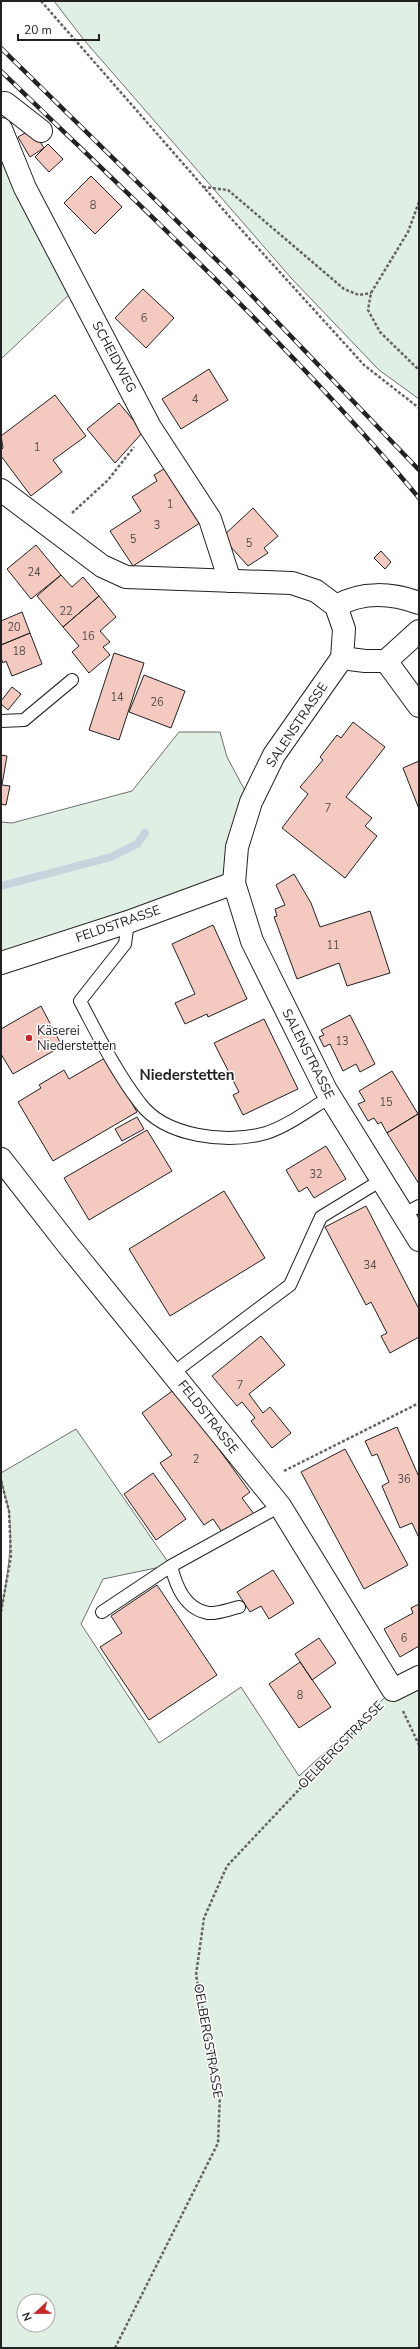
<svg xmlns="http://www.w3.org/2000/svg" width="420" height="2349" font-family="'Nunito Sans',sans-serif">
<rect width="100%" height="100%" fill="#fff"/>
<path fill="#e0efe3" stroke="#6f6f6f" fill-rule="evenodd" d="M54,1H419V399L379,370L292,279L84,40Z
M1,143L72,292L1,359Z
M179,732H220L227,757L251,802L234,883L1,963V822L12,823L132,791Z
M76,1429L170,1565L103,1579L81,1624L159,1743L241,1687L299,1776L393,1690L419,1677V2348H1V1612C7,1578 13,1546 9,1512C7,1499 1,1486 1,1473ZM24,2301H48V2325H24Z"/>
<g fill="none" stroke-linecap="round" stroke-linejoin="round">
<path stroke="#c7d3dd" stroke-width="8" d="M1,886L111,857L137,844L145,833"/>
</g>
<path fill="#f3c9c0" stroke="#222" d="M32,129L44,148L30,157L18,137Z
M48,144L63,159L49,172L35,157Z
M91,176L122,207L95,234L64,203Z
M143,289L174,318L146,348L115,318Z
M209,369L228,400L181,429L162,399Z
M55,395L86,436L53,460L62,472L31,496L1,456V450L3,448L1,436Z
M119,403L143,432L115,463L87,429Z
M167,467L203,521L133,566L110,531L141,511L132,497L157,481L154,475Z
M253,508L278,536L264,548L268,553L248,566L222,537Z
M36,545L61,575L31,599L7,569Z
M381,551L391,562L385,569L374,558Z
M61,575L72,587L83,577L99,596L63,627L37,596Z
M99,596L116,617L100,631L110,642L103,647L110,655L89,673L72,652L79,646L63,627Z
M22,612L30,633L1,645V621Z
M30,633L42,664L12,676L6,661L3,663L1,658V645Z
M114,653L144,663L119,740L89,730Z
M144,675L185,691L171,728L129,712Z
M12,687L21,694L8,710L1,704V701Z
M353,722L385,747L346,797L372,818L365,826L377,836L345,878L282,828L308,794L300,787L323,760L320,757L337,735L341,738Z
M1,755L7,756L2,785L10,786L6,805L1,804Z
M419,761V809L403,768Z
M294,874L311,903L320,927L370,911L390,973L347,986L339,963L297,979L274,917L277,916L275,909L285,905L276,885Z
M213,925L247,999L208,1017L207,1014L185,1024L175,1003L195,994L172,944Z
M41,1006L62,1046L13,1074L1,1054V1029Z
M350,1015L375,1064L360,1072L356,1064L343,1071L330,1044L324,1047L319,1037L324,1035L321,1030Z
M264,1019L298,1089L243,1115L233,1095L239,1092L214,1043Z
M105,1058L137,1112L53,1161L18,1102L41,1088L39,1085L64,1070L69,1079Z
M392,1071L418,1114L387,1133L381,1122L378,1124L374,1118L368,1121L358,1104L365,1101L359,1091Z
M418,1114L419,1115V1184L387,1133Z
M137,1117L144,1129L122,1141L115,1129Z
M147,1130L172,1171L89,1220L64,1178Z
M326,1146L346,1179L314,1198L307,1187L299,1192L286,1170Z
M224,1191L265,1258L170,1316L129,1249Z
M366,1206L419,1309V1337L390,1353L381,1336L387,1333L371,1302L366,1305L325,1227Z
M261,1336L285,1365L249,1394L263,1413L270,1407L291,1433L272,1448L251,1421L255,1418L242,1402L237,1406L212,1376Z
M175,1389L250,1492L242,1498L254,1514L224,1535L213,1519L204,1525L160,1463L172,1455L142,1413Z
M397,1427L419,1477V1538L412,1523L400,1528L382,1486L389,1482L377,1454L372,1456L365,1441Z
M345,1449L408,1565L364,1589L301,1472Z
M153,1473L186,1519L156,1540L124,1494Z
M273,1570L294,1603L269,1619L261,1606L250,1612L237,1592Z
M157,1585L217,1675L149,1720L100,1647L122,1633L111,1616Z
M419,1604V1646L400,1657L384,1629L413,1613L411,1608Z
M319,1638L336,1663L312,1680L295,1654Z
M300,1662L331,1707L299,1728L269,1684Z"/>
<g fill="none" stroke-linecap="round" stroke-linejoin="round">
<defs>
<path id="service" d="M1,721L24,720L72,680
M128,922L125,944L80,1001C98,1035 116,1072 140,1103C165,1137 227,1144 266,1133C288,1126 310,1109 330,1097
M404,1214L419,1206
M173,1373L290,1285L321,1217L383,1179
M171,1566C176,1586 185,1609 208,1613C217,1614 230,1609 239,1607
M102,1612L171,1566L280,1506"/>
<path id="minor" d="M1,104L5,103L41,131
M1,129L25,188L150,427L210,519L230,581
M336,606C362,591 392,593 419,603
M342,658L365,661H386L419,631
M386,661L419,706
M1,963L128,922L234,883
M1,1159L68,1245L280,1506L393,1690L419,1677"/>
<path id="tertiary" d="M1,490L102,566L126,577L292,583L316,591L336,606L344,629L342,658L274,755L251,802L237,847L234,883L252,941L326,1090L419,1240"/>
</defs>
<use href="#service" stroke="#222" stroke-width="14"/>
<use href="#minor" stroke="#222" stroke-width="24"/>
<use href="#tertiary" stroke="#222" stroke-width="24"/>
<path stroke="#646464" stroke-width="2.5" stroke-dasharray="3 2" stroke-linecap="butt" d="M41,1L228,215L364,365L419,408
M203,187L228,190L344,289L359,295L371,293
M419,202L408,232L371,293L368,310L380,332L419,370
M72,513L108,480L134,447
M284,1471L419,1403
M1,1481L9,1511L11,1556L1,1612
M403,1711L419,1745
M115,2348L218,2143L220,2094L196,1975L204,1918L227,1866L376,1708"/>
<use href="#service" stroke="#fff" stroke-width="12"/>
<use href="#minor" stroke="#fff" stroke-width="22"/>
<use href="#tertiary" stroke="#fff" stroke-width="22"/>
<defs>
<path id="rail" d="M1,48L237,280L419,470
M1,71C144,210 291,345 419,498"/>
</defs>
<use href="#rail" stroke="#222" stroke-width="4.5"/>
<use href="#rail" stroke="#fff" stroke-width="3" stroke-dasharray="9" stroke-linecap="butt"/>
</g>
<circle fill="#c62828" stroke="#fff" stroke-width="1.5" cx="29" cy="1038" r="4"/>
<g text-anchor="middle" dominant-baseline="central" stroke-width="3" stroke-linejoin="round" paint-order="stroke">
<g font-size="11" fill="#564c4a">
<text x="93" y="205">8</text>
<text x="144" y="318">6</text>
<text x="195" y="399">4</text>
<text x="37" y="447">1</text>
<text x="170" y="504">1</text>
<text x="157" y="525">3</text>
<text x="133" y="539">5</text>
<text x="249" y="543">5</text>
<text x="34" y="572">24</text>
<text x="66" y="611">22</text>
<text x="14" y="627">20</text>
<text x="88" y="636">16</text>
<text x="19" y="651">18</text>
<text x="117" y="697">14</text>
<text x="157" y="702">26</text>
<text x="328" y="808">7</text>
<text x="333" y="945">11</text>
<text x="342" y="1041">13</text>
<text x="386" y="1102">15</text>
<text x="316" y="1174">32</text>
<text x="370" y="1265">34</text>
<text x="240" y="1385">7</text>
<text x="196" y="1459">2</text>
<text x="404" y="1479">36</text>
<text x="404" y="1638">6</text>
<text x="300" y="1695">8</text>
</g>
<g font-size="13" fill="#222" stroke="#fff">
<text transform="translate(114 357) rotate(62)">SCHEIDWEG</text>
<text transform="translate(297 725) rotate(-56)">SALENSTRASSE</text>
<text transform="translate(118 924) rotate(-19)">FELDSTRASSE</text>
<text transform="translate(308 1054) rotate(63)">SALENSTRASSE</text>
<text transform="translate(208 1417) rotate(52)">FELDSTRASSE</text>
<text transform="translate(341 1745) rotate(-46)">OELBERGSTRASSE</text>
<text transform="translate(208 2041) rotate(80)">OELBERGSTRASSE</text>
</g>
<g font-size="13" fill="#222" stroke="#fff" text-anchor="start">
<text x="37" y="1031">Käserei<tspan x="37" dy="15">Niederstetten</tspan></text>
</g>
<g font-size="15" font-weight="bold" fill="#222" stroke="#fff">
<text x="187" y="1075">Niederstetten</text>
</g>
</g>
<rect width="420" height="2349" fill="none" stroke="#222222" stroke-width="4"/>
<g transform="translate(36 2313) rotate(248)"><circle r="19" fill="#ffffff" stroke="#a7a7a7"/>
<path d="M0-3L7 15L0 10L-7 15Z" fill="#c62828"/>
<text y="-6" font-size="11" font-weight="bold" text-anchor="middle" fill="#222222">N</text>
</g>
<path d="M18 34v6h81v-6" fill="none" stroke="#222222" stroke-width="2"/>
<text x="24" y="34" font-size="12" fill="#222222" stroke="#ffffff" stroke-width="3" paint-order="stroke">20 m</text>
</svg>
